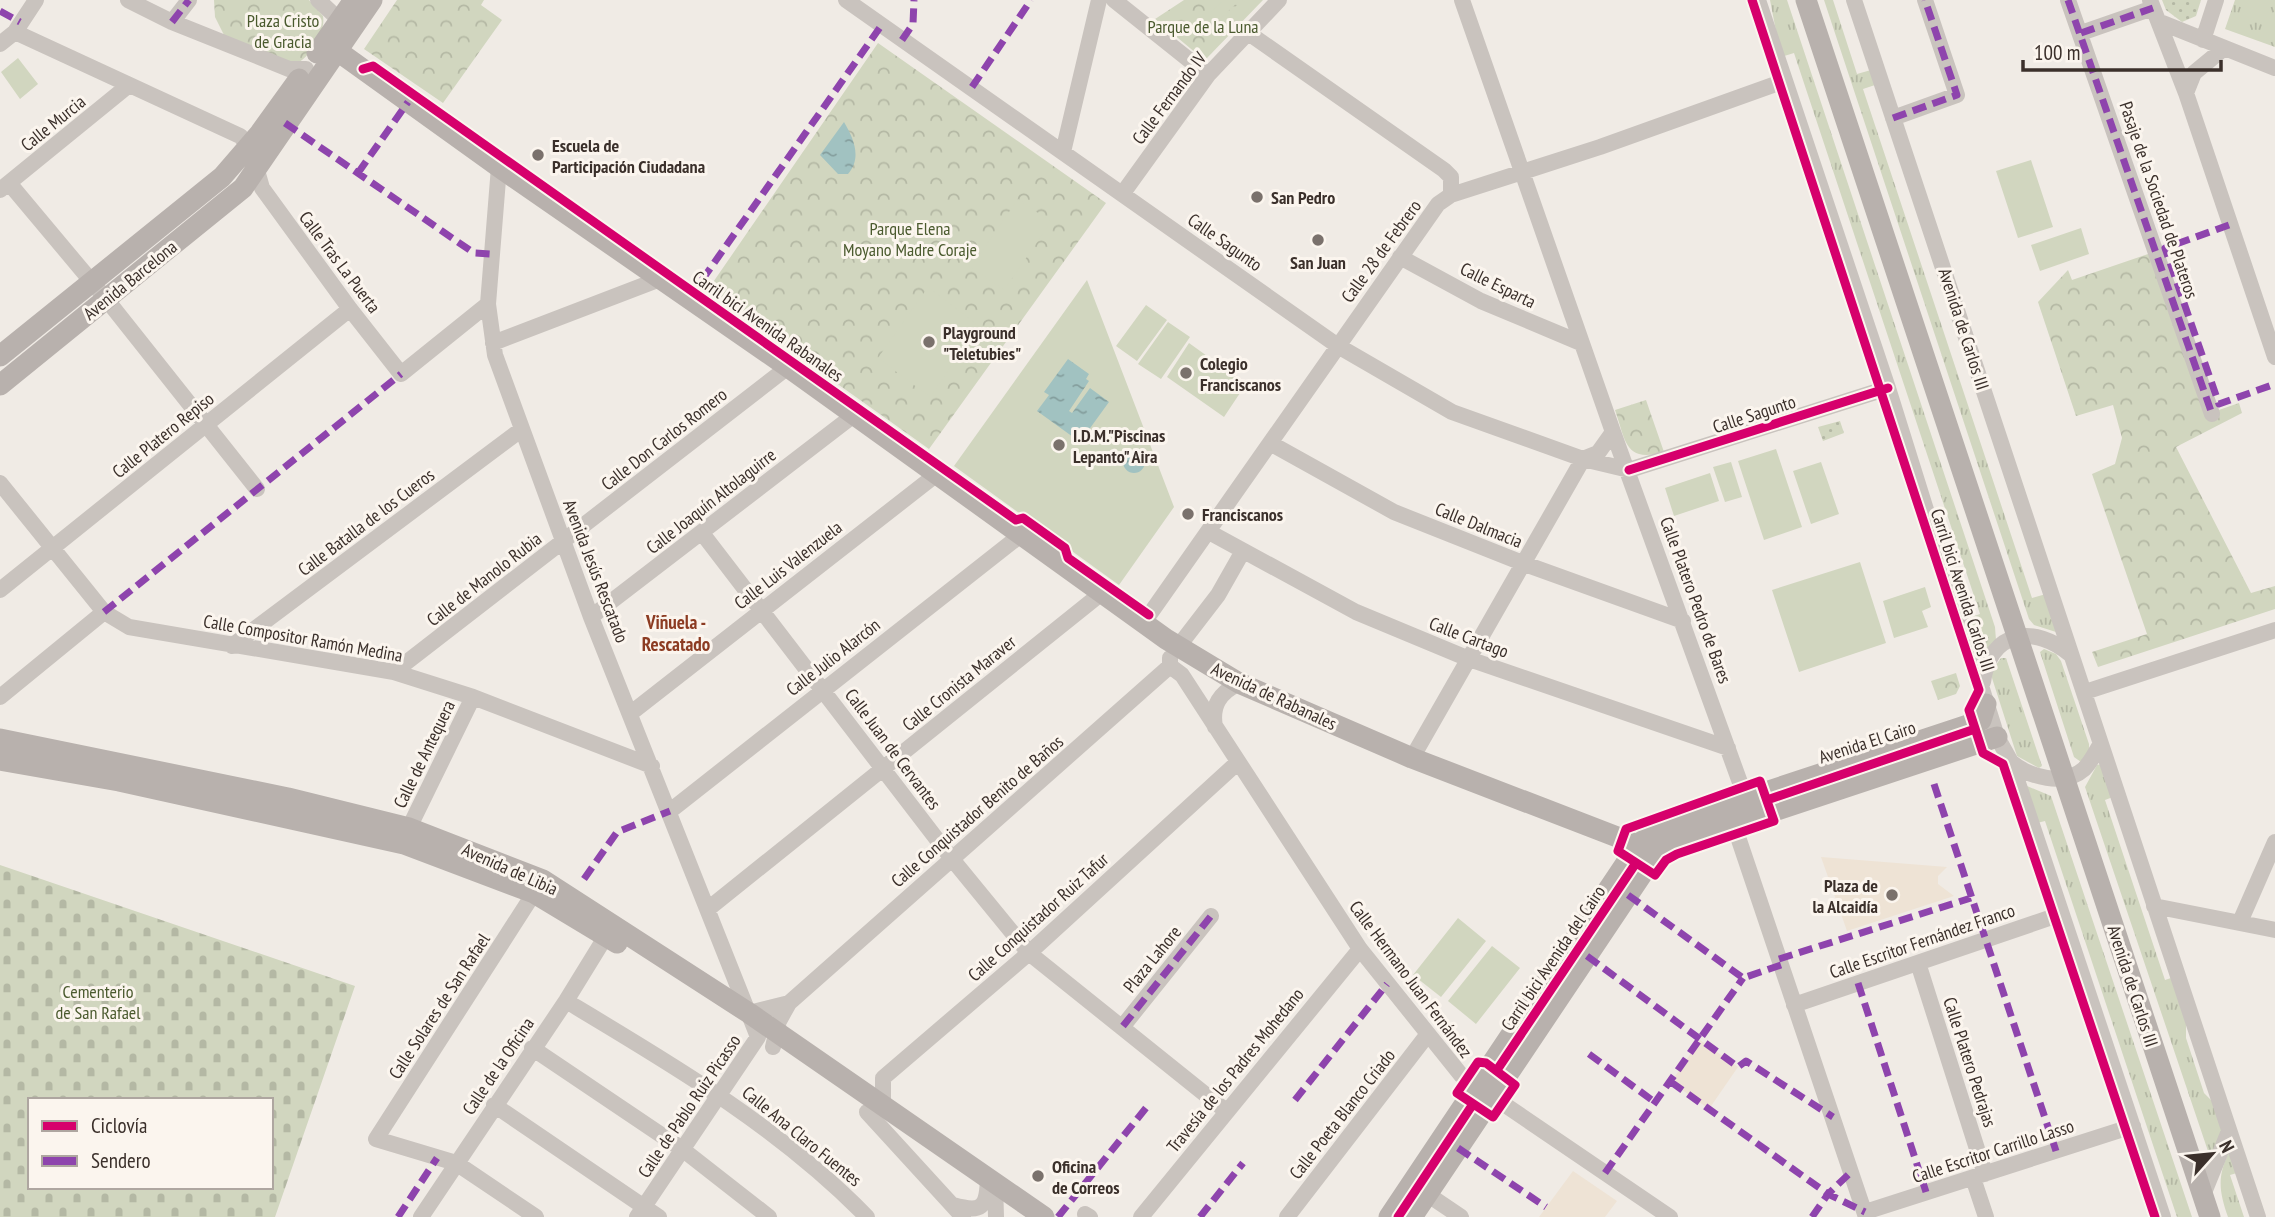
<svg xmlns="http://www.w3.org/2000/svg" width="2275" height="1217" font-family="'PT Sans Narrow',sans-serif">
<defs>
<pattern id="grass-tufts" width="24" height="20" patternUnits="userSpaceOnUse" patternTransform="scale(1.75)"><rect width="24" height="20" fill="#d1d6bf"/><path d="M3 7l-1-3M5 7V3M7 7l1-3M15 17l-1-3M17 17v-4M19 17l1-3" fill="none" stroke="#b4b8a4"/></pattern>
<pattern id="cemetery-stones" width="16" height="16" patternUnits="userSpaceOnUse" patternTransform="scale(1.75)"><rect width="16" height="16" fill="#d1d6bf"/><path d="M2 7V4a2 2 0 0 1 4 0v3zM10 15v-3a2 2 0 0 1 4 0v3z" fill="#b4b8a4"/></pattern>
<pattern id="park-crowns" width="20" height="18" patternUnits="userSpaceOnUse" patternTransform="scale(1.75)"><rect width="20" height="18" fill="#d1d6bf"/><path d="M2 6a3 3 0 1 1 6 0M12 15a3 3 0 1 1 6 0" fill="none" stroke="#b4b8a4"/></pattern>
<pattern id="garden-dots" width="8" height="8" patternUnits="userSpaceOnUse" patternTransform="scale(1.75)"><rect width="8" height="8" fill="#d1d6bf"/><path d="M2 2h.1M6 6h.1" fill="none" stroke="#b4b8a4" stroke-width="1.8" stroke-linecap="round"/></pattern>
<pattern id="water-ripples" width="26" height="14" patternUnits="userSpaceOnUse" patternTransform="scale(1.75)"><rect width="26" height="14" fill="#a1c2c1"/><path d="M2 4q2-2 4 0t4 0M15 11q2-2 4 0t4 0" fill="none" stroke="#849e9d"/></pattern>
</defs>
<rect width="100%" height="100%" fill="#f0ebe5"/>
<path fill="url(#grass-tufts)" d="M1770,0H1787L1995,627L1996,640L1982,659L1968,618L1980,614L1794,53L1781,57Z
M1824,0H1833L1857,74L1871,70L1875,85L1863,89L2032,598L2046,594L2056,632L2034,625L2029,619Z
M2235,0H2275V47L2225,29Z
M2044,649L2056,654L2061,661L2089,744V751L2081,762L2074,757L2040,652Z
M2001,658H2006L2042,766L2039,768L2017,756L1992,678V670Z
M2101,764L2113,797L2105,800L2165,980L2174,977L2186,1016V1038L2204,1093L2215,1104L2225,1132L2210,1157L2085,787L2097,765Z
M2027,786L2051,796L2192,1217H2177L2045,821L2037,823Z
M2229,1152L2237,1173L2230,1175L2244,1217H2228C2219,1191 2217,1177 2229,1152Z"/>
<path fill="url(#cemetery-stones)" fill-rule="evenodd" d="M0,865L355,986L275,1217H0ZM30,1100H271V1187H30Z"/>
<path fill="url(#park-crowns)" d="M214,0H309L323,16C326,33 310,57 295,65L225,37L215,17Z
M397,0H484L481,5L502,20L443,103L364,49Z
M1184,0H1263L1207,58L1203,59L1166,28L1149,23Z
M878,43L1106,203L929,449L707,291Z
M2151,253L2216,411L2239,403L2242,413L2176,447L2251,593L2275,586V609L2098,667L2092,652L2147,634L2092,474L2115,464L2122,438L2113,405L2076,416L2038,302L2068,270L2072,280Z
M1646,400L1664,452C1625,463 1626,442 1615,410Z
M1956,673L1960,686L1956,694L1938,700L1931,681Z"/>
<path fill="url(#garden-dots)" d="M2162,0H2201L2196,16L2182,22L2166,10Z
M1840,421L1844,433L1823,441L1818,427Z"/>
<path fill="#d1d6bf" d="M1224,0H1240L1219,20L1211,12Z
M1242,0L1252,5L1229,29L1221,21Z
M18,58L38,84L20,99L1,72Z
M2031,160L2053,227L2018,238L1996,171Z
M1018,199L1051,222L1004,290L971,267Z
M2081,228L2089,254L2040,271L2031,245Z
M1087,280L1174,507L1119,585L954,466Z
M928,287L979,326L930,397L878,358Z
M1146,305L1167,320L1137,361L1116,346Z
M1168,322L1190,337L1161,379L1138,364Z
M1189,343L1246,384L1224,417L1167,377Z
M1776,449L1802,527L1764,540L1738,461Z
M1731,462L1742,497L1725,502L1713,467Z
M1821,462L1839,514L1811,524L1793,471Z
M1710,473L1719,501L1674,516L1665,488Z
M1860,562L1886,643L1799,672L1772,590Z
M1925,587L1931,607L1922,611L1928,627L1894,638L1883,601Z
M1458,918L1486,941L1441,997L1413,975Z
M1492,946L1520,968L1476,1024L1448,1001Z"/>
<path fill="#eee3d5" d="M1821,857L1947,867L1938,876V884L1954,896L1847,931Z
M1700,1040L1738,1067L1709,1109L1671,1082Z
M1573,1171L1617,1201L1605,1217H1539Z"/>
<path fill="url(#water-ripples)" d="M844,122C854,139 862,158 848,174H838L820,155Z
M1068,359L1089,374L1086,379L1089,381L1069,411L1072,413L1090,388L1109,402L1080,442L1037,411L1049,395L1044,392Z
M1123 462a11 11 0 1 1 22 0a11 11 0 1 1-22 0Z"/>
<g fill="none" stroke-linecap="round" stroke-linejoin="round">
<path stroke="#c9c3be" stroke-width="16" d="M128,0L172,22L289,69H306
M318,0L347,27
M846,0L1338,346L1452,412L1583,459L1629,470L1888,388
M1114,0L1208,75
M1462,0L1613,432L1746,799L1737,834L1866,1217
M1758,0L1888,388L1997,737L2011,762L2163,1217
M1854,0L2258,1217
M2068,0L2212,414
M2150,0L2186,93L2275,357
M172,22L189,0
M2160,22L2275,68
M15,32L240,136L250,146L262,188L350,309L401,374L488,304
M1247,32L1444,170L1451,177V195
M2081,33L2153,8
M2203,40L2216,0
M0,44L15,32L36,0
M2186,93L2194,73L2223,49
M1893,118L1957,95L1925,0
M1063,152L1099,0
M499,167L488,304L495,355L591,617L758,1037L637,1217
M9,183L107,300L257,489
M0,190L129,85
M1123,193L1208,75L1279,0
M1400,257L1481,301L1581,343
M493,343L660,279
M1270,443L1394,512L1525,564L1683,621
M0,483L104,612L129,627L394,672L473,697L652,766
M1209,532L1356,612L1469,659L1728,748
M702,533L952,859L1029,953L1226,1111
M0,590L350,309
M591,617L854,415
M1145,621L1438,204L1451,195L1600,147L1784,81
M232,646L522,429
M1178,647L1218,595L1243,551
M1170,666L1182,675L1360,949L1461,1075L1670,1217
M394,672L788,367
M1983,682C1990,630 2035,624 2071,655
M2085,692L2275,630
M0,697L104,612
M631,713L937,474
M1215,727C1211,705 1220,693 1239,683
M1412,758L1583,459L1598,453L1613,432
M2011,762C2029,777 2064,787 2084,769C2091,762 2095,753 2100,745
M670,811L1022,534
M409,828L473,697
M534,893L376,1139L456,1163L536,1217
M2154,906L2275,930
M708,909L1103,592
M2240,922L2275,842
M1918,963L1985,1174
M566,1001C673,1065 779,1127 867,1217
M1794,1005L2061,914
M749,1013L789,1003
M1123,1026L1211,916
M773,1047L779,1021L789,1003L1170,666V658
M532,1048L682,1149L769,1217
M494,1105L659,1217
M883,1106V1078L1029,953L1237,763
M867,1112L963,1217
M1973,1178L1986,1217
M995,1183L996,1217
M1427,1194L1461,1217
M2203,1195L2229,1131
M953,1205C982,1213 987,1208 988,1178
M1865,1212L2133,1126
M1085,1214L1090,1217
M421,1217L566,1001L606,936
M1141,1217L1360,949
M1287,1217L1428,1034"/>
<path stroke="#b8b1ad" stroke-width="21" d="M1806,0L2210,1217
M325,42L499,167L788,367L1166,639L1239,683L1412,758L1638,845L1659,849
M317,53L354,0
M0,356L222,177L260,133L299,79
M0,385L243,188L372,0
M0,739L288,798L409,828L543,880L749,1013L1044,1217
M0,760L119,781L404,844L534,893L617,943
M1389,1217L1638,845L1657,828L1974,723L1981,720L1986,704
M1412,1217L1659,849L1997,737"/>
<path stroke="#8e44ad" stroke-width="7" stroke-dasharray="14 7" stroke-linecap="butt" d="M2068,0L2212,414
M0,11L20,22
M172,22L189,0
M2081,33L2153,8
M902,40L913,24L914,0
M972,87L1031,0
M1893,118L1957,95L1925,0
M285,123L474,253L490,254
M358,173L408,102
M2229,225L2165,248L2219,404L2275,384
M690,297L881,26
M104,612L401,374
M1934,784L2056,1151
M584,879L617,832L670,811
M1628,895L1743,978L1781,965
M1587,956L1738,1067L1746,1061L1833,1117
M1779,959L1971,898
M1858,983L1926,1192
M1123,1026L1211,916
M1589,1054L1656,1103
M1671,1082L1828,1194L1865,1212
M1295,1100L1387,984
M1458,1148L1546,1207
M1605,1173L1743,978
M398,1217L437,1158
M1058,1217L1150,1103
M1200,1217L1243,1163
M1812,1217L1828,1194L1851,1172"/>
<defs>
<path id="cycleway" d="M1752,0L1977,684L1979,690L1969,710L1983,753L2003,764L2155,1217
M363,69L373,66L1016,520L1023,518L1065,548L1068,558L1149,615
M1629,470L1888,388
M1760,781L1774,821L1677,854L1666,860L1655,875L1618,851L1626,829Z
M1767,800L1975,729
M1478,1062L1486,1063L1515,1085L1493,1117L1457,1093Z
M1497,1070L1636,863
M1398,1217L1473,1104"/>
</defs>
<use href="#cycleway" stroke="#fbf5ee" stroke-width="13"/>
<use href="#cycleway" stroke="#d6006c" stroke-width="9"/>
</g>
<g fill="#7a716c" stroke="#fbf5ee" stroke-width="2.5">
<circle cx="538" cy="155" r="7"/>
<circle cx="1257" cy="197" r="7"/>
<circle cx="1318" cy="240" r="7"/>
<circle cx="929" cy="342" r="7"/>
<circle cx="1186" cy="373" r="7"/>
<circle cx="1059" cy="445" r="7"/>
<circle cx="1188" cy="514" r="7"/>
<circle cx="1892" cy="895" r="7"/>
<circle cx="1038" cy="1176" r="7"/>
</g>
<g text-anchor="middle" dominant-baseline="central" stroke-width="6" stroke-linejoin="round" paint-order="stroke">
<g font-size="18" fill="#4a5a2e" stroke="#fbf5ee">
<text x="283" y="20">Plaza Cristo<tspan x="283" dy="21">de Gracia</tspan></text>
<text x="1203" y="26">Parque de la Luna</text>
<text x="910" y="228">Parque Elena<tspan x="910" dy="21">Moyano Madre Coraje</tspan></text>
<text x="98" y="991">Cementerio<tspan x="98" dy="21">de San Rafael</tspan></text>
</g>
<g font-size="18" fill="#3b302b" stroke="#fbf5ee">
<text transform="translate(1169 98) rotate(-53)">Calle Fernando IV</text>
<text transform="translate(53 123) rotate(-39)">Calle Murcia</text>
<text transform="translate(2159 200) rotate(71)">Pasaje de la Sociedad de Plateros</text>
<text transform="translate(1225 242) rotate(35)">Calle Sagunto</text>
<text transform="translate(1381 251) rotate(-54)">Calle 28 de Febrero</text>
<text transform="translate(340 262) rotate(53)">Calle Tras La Puerta</text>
<text transform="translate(130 280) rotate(-39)">Avenida Barcelona</text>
<text transform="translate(1498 285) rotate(26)">Calle Esparta</text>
<text transform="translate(768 326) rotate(35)">Carril bici Avenida Rabanales</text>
<text transform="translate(1964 329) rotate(72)">Avenida de Carlos III</text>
<text transform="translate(1754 414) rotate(-18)">Calle Sagunto</text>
<text transform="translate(163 435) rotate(-39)">Calle Platero Repiso</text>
<text transform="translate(664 439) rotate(-38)">Calle Don Carlos Romero</text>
<text transform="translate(711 501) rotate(-38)">Calle Joaquín Altolaguirre</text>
<text transform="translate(366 522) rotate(-37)">Calle Batalla de los Cueros</text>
<text transform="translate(1479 525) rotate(22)">Calle Dalmacia</text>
<text transform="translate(788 565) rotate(-38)">Calle Luis Valenzuela</text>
<text transform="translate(596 571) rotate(69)">Avenida Jesús Rescatado</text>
<text transform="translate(484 579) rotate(-38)">Calle de Manolo Rubia</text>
<text transform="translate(1963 590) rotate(72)">Carril bici Avenida Carlos III</text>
<text transform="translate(1696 600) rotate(70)">Calle Platero Pedro de Bares</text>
<text transform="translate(1469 637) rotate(21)">Calle Cartago</text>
<text transform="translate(303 638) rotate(10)">Calle Compositor Ramón Medina</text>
<text transform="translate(833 657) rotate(-38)">Calle Julio Alarcón</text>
<text transform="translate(959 683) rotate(-39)">Calle Cronista Maraver</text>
<text transform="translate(1274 696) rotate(25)">Avenida de Rabanales</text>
<text transform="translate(1867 742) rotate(-18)">Avenida El Cairo</text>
<text transform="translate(893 749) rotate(53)">Calle Juan de Cervantes</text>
<text transform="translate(424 754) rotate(-64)">Calle de Antequera</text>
<text transform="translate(977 811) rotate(-41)">Calle Conquistador Benito de Baños</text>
<text transform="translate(510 869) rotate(24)">Avenida de Libia</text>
<text transform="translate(1038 917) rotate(-42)">Calle Conquistador Ruiz Tafur</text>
<text transform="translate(1922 941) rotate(-19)">Calle Escritor Fernández Franco</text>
<text transform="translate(1553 958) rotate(-56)">Carril bici Avenida del Cairo</text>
<text transform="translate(1152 959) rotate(-51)">Plaza Lahore</text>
<text transform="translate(1411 979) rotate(53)">Calle Hermano Juan Fernández</text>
<text transform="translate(2133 986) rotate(72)">Avenida de Carlos III</text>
<text transform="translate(439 1006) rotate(-57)">Calle Solares de San Rafael</text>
<text transform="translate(1970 1062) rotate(72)">Calle Platero Pedrajas</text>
<text transform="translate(498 1066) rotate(-56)">Calle de la Oficina</text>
<text transform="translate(1235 1070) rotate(-51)">Travesía de los Padres Mohedano</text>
<text transform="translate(689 1106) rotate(-56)">Calle de Pablo Ruiz Picasso</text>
<text transform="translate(1342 1114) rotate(-52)">Calle Poeta Blanco Criado</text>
<text transform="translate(802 1136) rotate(39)">Calle Ana Claro Fuentes</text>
<text transform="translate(1993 1151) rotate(-18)">Calle Escritor Carrillo Lasso</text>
</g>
<g font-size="18" font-weight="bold" fill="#3b302b" stroke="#fbf5ee" text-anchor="start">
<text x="552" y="145">Escuela de<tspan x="552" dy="21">Participación Ciudadana</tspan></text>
<text x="1271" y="197">San Pedro</text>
<text x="1318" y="262" text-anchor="middle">San Juan</text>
<text x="943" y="332">Playground<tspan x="943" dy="21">"Teletubies"</tspan></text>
<text x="1200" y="363">Colegio<tspan x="1200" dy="21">Franciscanos</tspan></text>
<text x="1073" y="435">I.D.M."Piscinas<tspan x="1073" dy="21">Lepanto" Aira</tspan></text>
<text x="1202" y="514">Franciscanos</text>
<text x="1878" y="885" text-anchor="end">Plaza de<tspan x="1878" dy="21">la Alcaidía</tspan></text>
<text x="1052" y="1166">Oficina<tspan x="1052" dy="21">de Correos</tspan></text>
</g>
<g font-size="19" font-weight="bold" fill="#8c3b22" stroke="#fbf5ee">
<text x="676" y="622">Viñuela -<tspan x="676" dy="22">Rescatado</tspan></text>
</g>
</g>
<rect x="28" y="1098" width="245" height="91" fill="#fbf5ee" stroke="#aea6a0" stroke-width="2"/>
<rect x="42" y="1121" width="35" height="10" fill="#d6006c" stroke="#aea6a0" stroke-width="2"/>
<text x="91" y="1133" font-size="21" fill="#3b302b">Ciclovía</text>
<rect x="42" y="1156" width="35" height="10" fill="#8e44ad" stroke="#aea6a0" stroke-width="2"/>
<text x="91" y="1168" font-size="21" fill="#3b302b">Sendero</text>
<g transform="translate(2212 1154) rotate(63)" stroke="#fbf5ee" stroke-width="5" paint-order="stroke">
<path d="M0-5L12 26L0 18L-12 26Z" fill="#3b302b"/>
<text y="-10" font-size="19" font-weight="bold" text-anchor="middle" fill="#3b302b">N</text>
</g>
<path d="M2023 60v10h198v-10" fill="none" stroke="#3b302b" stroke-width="3.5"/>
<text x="2034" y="60" font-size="21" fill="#3b302b" stroke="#fbf5ee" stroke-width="5" paint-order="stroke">100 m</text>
</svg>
